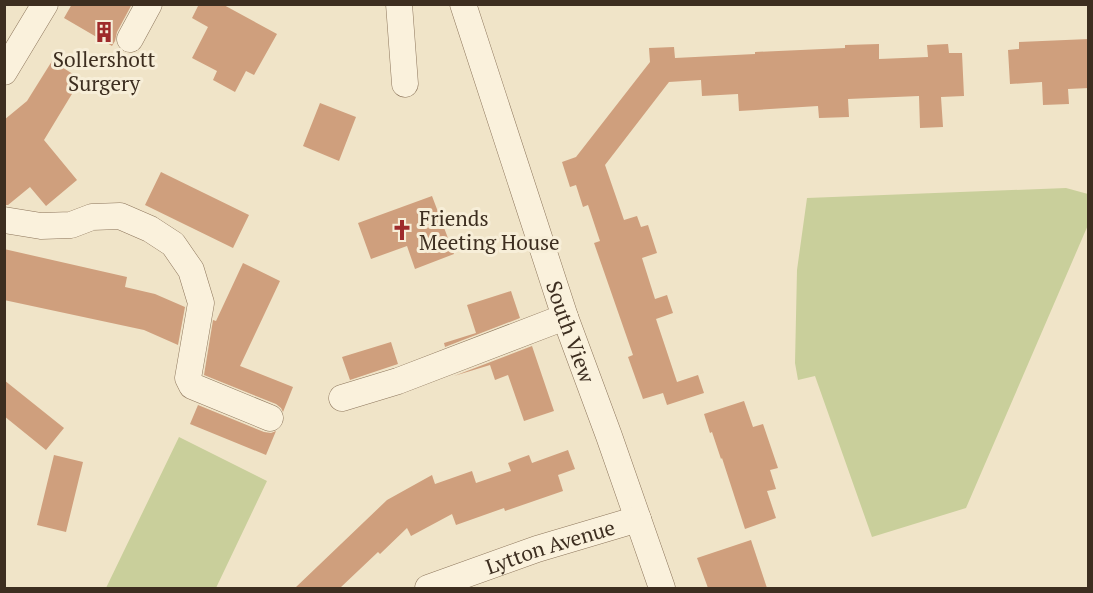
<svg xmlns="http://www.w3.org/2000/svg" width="1093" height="593" font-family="'PT Serif',serif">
<rect width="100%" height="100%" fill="#f0e4c8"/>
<path fill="#c9cf9b" d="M1066,188L1088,194V225L966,508L872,537L815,376L798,380L795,363L797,270L807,198Z
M179,437L267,481L216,588H106Z"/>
<path fill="#cf9f7d" d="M72,4H132L117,32L115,41L112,46L64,18Z
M199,4H222L277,34L254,75L246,71L235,92L213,80L217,71L192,58L208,27L192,18Z
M1089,39V88L1068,89L1069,104L1043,105L1042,82L1010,84L1008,50L1019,49V42Z
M879,44V59L928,57L927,45L948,44L949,53H962L964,96L941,97L943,127L920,128L919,96L848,99L849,117L819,118L818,106L739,111L738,94L702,96L701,80L669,82L605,165L624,220L637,216L641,227L648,225L657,253L642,258L655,299L667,295L673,313L656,319L677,382L698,375L704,393L667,405L663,393L643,399L628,357L633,355L594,243L600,241L588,205L583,207L576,185L570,187L562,162L576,157L650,62L649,48L674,47L675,58L755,54V52L845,48V45Z
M52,61L81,79L44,140L77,180L46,206L30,187L8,205H4V120L27,101Z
M320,103L356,117L339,161L303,146Z
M161,172L249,215L233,248L145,205Z
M432,196L454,254L415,269L407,246L371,259L358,223Z
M4,249L127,277L125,287L155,294L185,307L178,345L144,330L4,300Z
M243,263L280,281L240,366L293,387L283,412L281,408L276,404L204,375L213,320L216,321Z
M511,291L520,318L445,347L444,343L476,333L467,305Z
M391,342L398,364L350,380L342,357Z
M532,346L554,411L524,421L508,375L495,380L490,365L454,376Z
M4,380L64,428L46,450L4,416Z
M744,401L753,427L763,424L778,468L770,470L776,489L767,491L776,518L745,529L722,458L721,459L712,432L710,433L704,414Z
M198,405L264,432L271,433L276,431L266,455L190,424Z
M568,450L575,469L558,475L563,491L505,511L504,508L456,525L452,514L411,536L407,528L380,554L378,552L340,588H295L387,500L432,475L435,484L472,471L476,483L511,471L508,463L518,459L529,455L532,463Z
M54,455L83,462L66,532L37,525Z
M751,540L767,588H708L697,558Z"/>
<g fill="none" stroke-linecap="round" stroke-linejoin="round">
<defs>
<g id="minor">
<path d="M399,4L405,84"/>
<path id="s1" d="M463,4L565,317L609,436L662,588"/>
<path d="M130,39L149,4"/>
<path d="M4,72L45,4"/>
<path d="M4,220L41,226L71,225L92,217L120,216L150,229L173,244L191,270L201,303L188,378L192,386L270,418"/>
<path d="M342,398L398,381L565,317"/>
<path id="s2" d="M428,588L537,549L638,519"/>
</g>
</defs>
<use href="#minor" stroke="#8d765c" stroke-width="27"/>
<use href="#minor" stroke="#faf1dc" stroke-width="26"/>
</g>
<defs>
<symbol id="building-bare" viewBox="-9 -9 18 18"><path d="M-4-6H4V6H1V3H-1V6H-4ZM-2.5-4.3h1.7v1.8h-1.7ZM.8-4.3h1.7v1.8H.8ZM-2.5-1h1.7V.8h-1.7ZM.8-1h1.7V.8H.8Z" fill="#9e2a2b" stroke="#f7eed8" stroke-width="2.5" paint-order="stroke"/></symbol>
<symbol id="church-bare" viewBox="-9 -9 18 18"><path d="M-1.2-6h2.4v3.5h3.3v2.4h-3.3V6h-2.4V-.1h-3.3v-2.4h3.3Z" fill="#9e2a2b" stroke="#f7eed8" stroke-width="2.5" paint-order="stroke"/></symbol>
</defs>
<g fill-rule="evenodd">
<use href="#building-bare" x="89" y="17" width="30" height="30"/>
<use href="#church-bare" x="387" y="215" width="30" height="30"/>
</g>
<g text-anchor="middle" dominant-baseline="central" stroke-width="6" stroke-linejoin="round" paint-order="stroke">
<g font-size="21" fill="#3d2e20" stroke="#f7eed8">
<text x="104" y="59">Sollershott<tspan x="104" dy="24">Surgery</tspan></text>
<text x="419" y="218" text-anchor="start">Friends<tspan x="419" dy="24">Meeting House</tspan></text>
</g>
<g font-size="21" fill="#3d2e20" stroke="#f7eed8">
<text stroke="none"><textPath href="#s1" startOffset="345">South View</textPath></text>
<text stroke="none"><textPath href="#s2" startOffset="129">Lytton Avenue</textPath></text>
</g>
</g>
<rect width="1093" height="593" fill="none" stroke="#3d2e20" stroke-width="12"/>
</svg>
